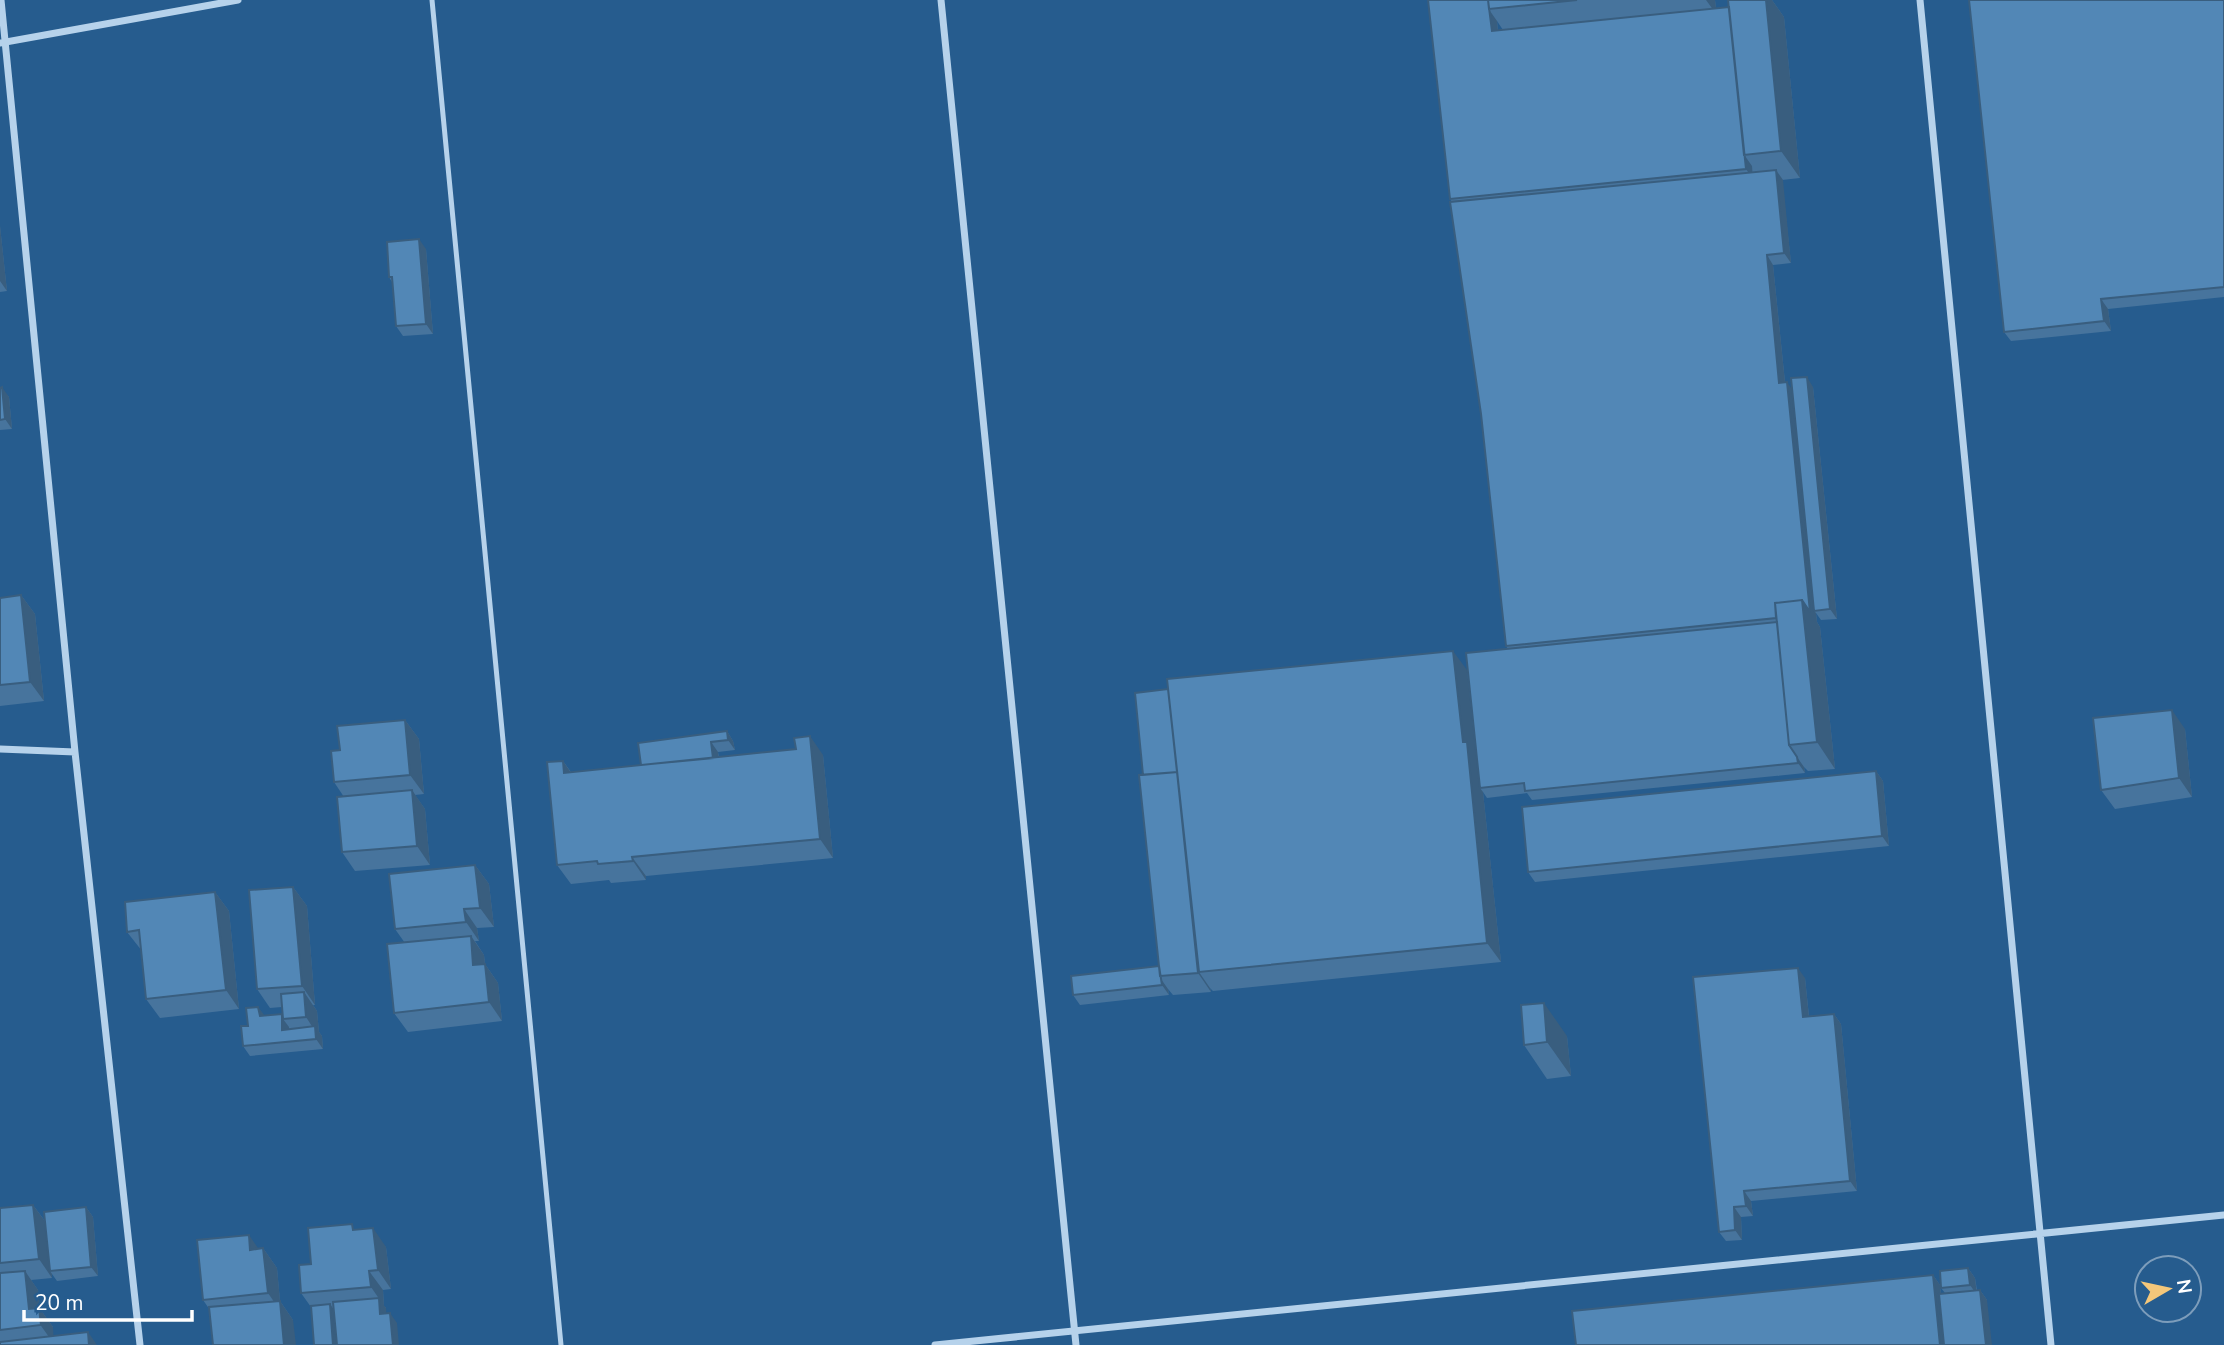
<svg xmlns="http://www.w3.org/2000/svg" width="2224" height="1345" font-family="'Nunito Sans',sans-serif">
<rect width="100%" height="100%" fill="#265c8e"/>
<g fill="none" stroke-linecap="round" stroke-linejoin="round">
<path stroke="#b6d2eb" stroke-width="5" d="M432,0L561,1345"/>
<path stroke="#b6d2eb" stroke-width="7" d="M1,0L75,752L140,1345
M941,0L1076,1345
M1920,0L2051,1345
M0,43L238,0
M0,749L75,752
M935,1345L2224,1215"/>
</g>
<path fill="#47749d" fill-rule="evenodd" d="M1428,0H1715L1716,8L1729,7L1728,0H1772L1784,17L1800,178L1782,180L1791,263L1773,265L1785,382L1792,390L1813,387L1837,619L1821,620L1816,613L1817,622L1820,627L1835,769L1808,771L1804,767L1805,773L1532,800L1527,793L1487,798L1483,792L1501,962L1213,991L1210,988L1211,992L1173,995L1168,989L1169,995L1080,1005L1073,995L1159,966L1467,670L1476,754L1477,756L1508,649L1506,646L1481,414L1452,202L1450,199ZM1497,21L1503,30H1498Z
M2224,0V297L2108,309L2111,331L2011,341L2004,332Z
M0,226L7,291L0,292Z
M426,249L433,334L403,336L396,326L392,282L389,277Z
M0,388L9,397L12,429L0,430Z
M21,595L35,614L44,701L0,706V598Z
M405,720L419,739L424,794L415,795L425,809L430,865L355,871L342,852L344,797L334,782L340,750Z
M2185,729L2192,797L2115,809L2101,790Z
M727,731L733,741L735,750L718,752L719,757L823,755L833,858L646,876V880L611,883L609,880L571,884L557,865L563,761L571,772L641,765Z
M1876,771L1883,781L1889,846L1535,882L1528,872Z
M475,865L489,884L494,927L477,928L479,941H475L484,955L485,964L498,983L502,1021L408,1032L394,1013L405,943L395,929Z
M293,887L307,906L315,1005H313L317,1011L319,1032L322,1036L323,1049L250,1056L243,1046L248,1026L265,1016L282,1014L283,1016L282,1007L270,1008L257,989Z
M215,892L229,911L239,1009L160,1018L146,999L142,951L127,932Z
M1805,978L1809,1016L1834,1014L1841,1024L1857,1191L1751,1201L1753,1216L1741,1217L1742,1240L1726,1241L1719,1232Z
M1567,1036L1571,1076L1547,1079L1524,1045Z
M33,1205L45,1221L86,1207L93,1217L98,1276L57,1281L52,1274V1278L31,1280L38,1290L40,1309L53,1327V1336L0,1345V1208Z
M357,1229L386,1247L391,1289L383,1290L384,1306L386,1308V1314L397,1323L311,1307L301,1293L311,1264Z
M263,1248L277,1268L280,1301L293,1320L210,1310L203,1300L259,1249Z
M1968,1268L1975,1278L1977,1290H1980L1987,1300L1576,1345L1933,1275L1940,1285L1941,1294L1945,1293L1941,1288Z"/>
<path fill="#395e7f" d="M1706,0H1715L1717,15Z
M1766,0H1772L1784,17L1800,178L1781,151Z
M1490,11L1497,21L1499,41L1492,31Z
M1745,156L1752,166L1753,179L1746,169Z
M1776,170L1783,180L1791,263L1784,253Z
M0,226L7,291L0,281Z
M419,239L426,249L433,334L426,324Z
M1767,255L1773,265L1786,392L1779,383Z
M2101,299L2108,309L2111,331L2104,321Z
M1807,377L1813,387L1837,619L1830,609Z
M1787,382L1794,392L1814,611L1816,613L1817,622L1820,627L1835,769L1817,742L1802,600Z
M2,387L9,397L12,429L5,419Z
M21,595L35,614L44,701L30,682Z
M1453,651L1467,670L1476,754L1480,761V788L1483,792L1501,962L1487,943L1463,742Z
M2172,710L2185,729L2192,797L2179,778Z
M405,720L419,739L424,794L410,775Z
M727,731L733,741L735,750L728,740Z
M810,736L823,755L833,858L820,839Z
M711,742L718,752L721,777L714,767Z
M1797,757L1804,767L1805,773L1798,763Z
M563,761L576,780L564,773Z
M1876,771L1883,781L1889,846L1882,836Z
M1177,772L1199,972L1210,988L1211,992L1198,973Z
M412,790L425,809L430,865L417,846Z
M632,857L646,876V880L633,861Z
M475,865L489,884L494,927L480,908Z
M293,887L307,906L315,1005L302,986Z
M215,892L229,911L239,1009L226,990Z
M464,909L477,928L479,941L466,922Z
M471,936L484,955L485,964L498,983L502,1021L489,1002L473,965Z
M1798,968L1805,978L1810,1027L1803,1017Z
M1161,979L1168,989L1169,995L1162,985Z
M304,992L317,1011L319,1032L322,1036L323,1049L316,1039L315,1031L306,1017Z
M1544,1003L1567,1036L1571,1076L1547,1042Z
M258,1007L265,1016H260Z
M282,1014L285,1019H283L289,1027V1040L282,1030Z
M1834,1014L1841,1024L1857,1191L1850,1181Z
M1744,1191L1751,1201L1753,1216L1746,1206Z
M33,1205L47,1224L50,1271L52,1274V1278L39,1259Z
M86,1207L93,1217L98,1276L91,1267Z
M1734,1207L1741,1217L1742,1240L1735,1230Z
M373,1228L386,1247L391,1289L378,1270Z
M249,1235L262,1254L250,1250Z
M263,1248L277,1268L281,1312L268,1293Z
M1968,1268L1975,1278L1977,1295L1970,1285Z
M25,1271L38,1290L40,1309L53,1327L54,1344L29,1309Z
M369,1271L383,1290L384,1306L371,1287Z
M1933,1275L1940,1285L1946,1345H1940Z
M1980,1290L1987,1300L1992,1345H1986Z
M379,1298L386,1308L387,1324L380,1314Z
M280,1301L293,1320L296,1345H284Z
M330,1304L337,1314L339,1345H333Z
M390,1313L397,1323L399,1345H393Z
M88,1332L97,1345H89Z"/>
<path fill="#5287b6" stroke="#395e7f" stroke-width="2" d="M1428,0H1488L1492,31L1729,7L1746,169L1450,199Z
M1488,0H1577L1489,9Z
M1728,0H1766L1781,151L1744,155Z
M1969,0H2224V287L2101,299L2104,321L2004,332Z
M1776,170L1784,253L1767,255L1779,383L1787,382L1810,612L1802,600L1775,603L1776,618L1506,646L1481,414L1450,202Z
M419,239L426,324L396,326L392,277H389L387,242Z
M1807,377L1830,609L1814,611L1791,378Z
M2,387L5,419L0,420V388Z
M21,595L30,682L0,685V598Z
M1802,600L1817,742L1789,745L1775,603Z
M1777,622L1789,745L1797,757L1798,763L1525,791L1524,783L1480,788L1466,653Z
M1453,651L1463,742H1467L1487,943L1199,972L1167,679Z
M1168,689L1177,772L1143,775L1135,693Z
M2172,710L2179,778L2101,790L2093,718Z
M405,720L410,775L334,782L331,751L340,750L337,726Z
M727,731L728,740L711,742L713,758L641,765L638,743Z
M810,736L820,839L632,857L633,861L598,864L597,861L557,865L547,762L563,761L564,773L796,749L794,738Z
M1876,771L1882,836L1528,872L1522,807Z
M1177,772L1198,973L1160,976L1139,775Z
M412,790L417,846L342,852L337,797Z
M475,865L480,908L464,909L466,922L395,929L389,874Z
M293,887L302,986L257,989L249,890Z
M215,892L226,990L146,999L139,930L127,932L125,902Z
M471,936L473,965L485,964L489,1002L394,1013L387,944Z
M1159,966L1162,985L1073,995L1071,976Z
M1798,968L1803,1017L1834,1014L1850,1181L1744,1191L1746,1206L1734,1207L1735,1230L1719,1232L1693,977Z
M304,992L306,1017L283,1019L281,994Z
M1544,1003L1547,1042L1524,1045L1521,1005Z
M258,1007L260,1016L282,1014V1030L315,1026L316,1039L243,1046L241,1026H248L246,1008Z
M33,1205L39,1259L0,1263V1208Z
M86,1207L91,1267L50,1271L44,1212Z
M352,1224L353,1230L373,1228L378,1270L369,1271L371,1287L301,1293L299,1265L311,1264L308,1228Z
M249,1235L250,1250L263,1248L268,1293L203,1300L197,1240Z
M1968,1268L1970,1285L1941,1288L1940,1271Z
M25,1271L29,1309L39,1308L41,1325L0,1330V1273Z
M1933,1275L1940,1345H1576L1572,1311Z
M1980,1290L1986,1345H1944L1939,1294Z
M379,1298L380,1314L390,1313L393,1345H337L333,1302Z
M280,1301L284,1345H213L209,1307Z
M330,1304L333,1345H314L311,1306Z
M88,1332L89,1345H0V1342Z"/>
<g transform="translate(2168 1289) rotate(81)"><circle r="33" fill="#265c8e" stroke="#7d9dbb" stroke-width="2"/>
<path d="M0-5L12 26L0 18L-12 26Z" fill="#f4c77a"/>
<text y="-10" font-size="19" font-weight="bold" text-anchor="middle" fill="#ffffff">N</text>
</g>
<path d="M24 1310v10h168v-10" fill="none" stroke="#ffffff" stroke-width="3.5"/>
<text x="35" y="1310" font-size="21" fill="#ffffff" stroke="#265c8e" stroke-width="5" paint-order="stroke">20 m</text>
</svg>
